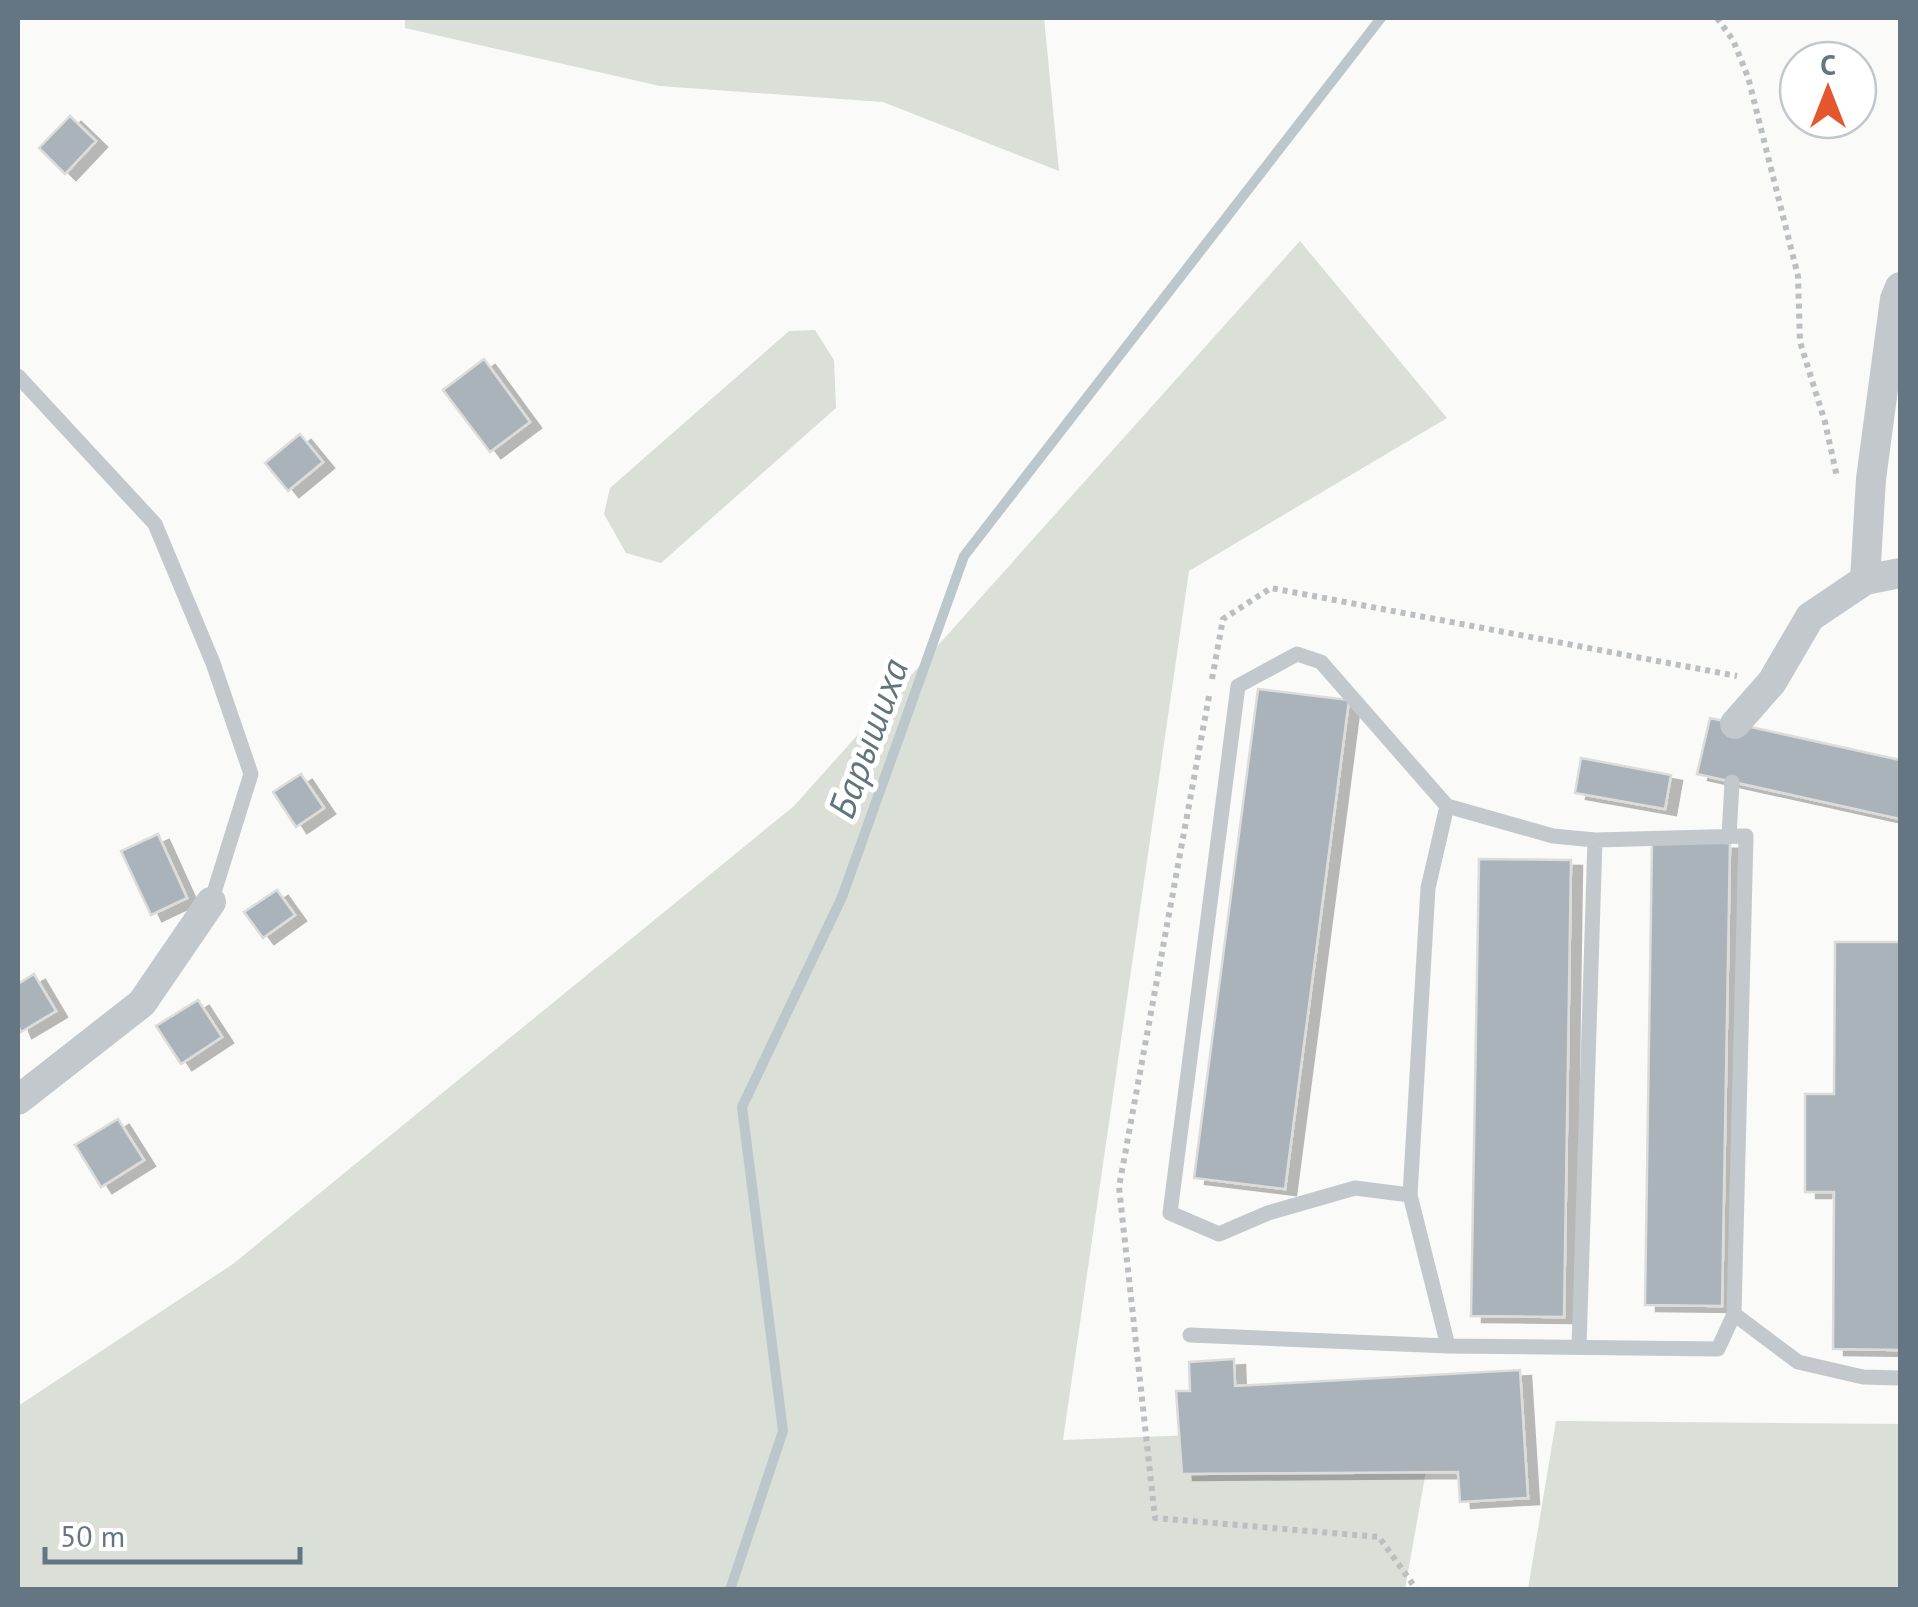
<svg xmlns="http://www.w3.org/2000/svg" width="1918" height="1607" font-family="'PT Sans',sans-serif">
<defs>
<filter id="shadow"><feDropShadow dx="11" dy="6" stdDeviation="0" flood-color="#0004"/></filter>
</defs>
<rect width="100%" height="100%" fill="#fafaf8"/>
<path fill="#dadfd7" d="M405,18H1044L1059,171L883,102L660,86L405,28Z
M1300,241L1447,418L1189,571L1063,1440L1434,1426L1405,1589L18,1590V1406L233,1264L794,806Z
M815,330L834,360L836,408L661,563L626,553L604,514L610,488L789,331Z
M1556,1421L1900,1424V1589H1528Z"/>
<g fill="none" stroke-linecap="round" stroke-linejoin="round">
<path stroke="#bbc7cb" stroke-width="10" d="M730,1590L783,1431L742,1107L842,897L964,556L1381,18"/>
</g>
<path fill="#aab3b9" stroke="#dcdcda" stroke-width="2.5" filter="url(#shadow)" d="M70,116L96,141L65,174L39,148Z
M484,359L530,422L490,452L443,390Z
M300,434L323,462L288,491L265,463Z
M1258,689L1349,700L1285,1189L1194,1178Z
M1710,718L1900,760V819L1697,774Z
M1581,758L1671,775L1665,809L1575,793Z
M301,774L324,808L296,827L273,792Z
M158,834L187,898L151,915L121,851Z
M1652,841L1730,843L1722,1306L1645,1305Z
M1479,859L1571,860L1564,1317L1471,1316Z
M277,890L295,915L263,938L244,912Z
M1835,942H1900V1350L1833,1349L1834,1192H1805V1094H1834Z
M34,974L56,1011L21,1032L18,1025V984Z
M198,1000L222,1037L181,1064L156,1026Z
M118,1119L144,1160L101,1187L75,1145Z
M1234,1359L1235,1386L1520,1370L1528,1498L1460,1502L1458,1472L1182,1474L1176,1391H1190L1189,1362Z"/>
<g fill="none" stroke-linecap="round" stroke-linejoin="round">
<path stroke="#bbbfc2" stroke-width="6" stroke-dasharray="5 5" stroke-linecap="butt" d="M1717,18L1733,40L1748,77L1798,276L1800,342L1825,422L1837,477
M1212,679L1223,619L1271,588L1737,676
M1209,696L1119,1187L1155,1518L1379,1537L1417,1590"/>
<path stroke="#c3c8cc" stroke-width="15" d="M18,376L155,524L213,663L251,774L211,902
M1447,806L1428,888L1410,1195L1448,1346
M1729,837L1732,782
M1734,1314L1798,1362L1863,1377L1900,1378
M1190,1335L1448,1346L1718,1349L1734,1314L1746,836L1595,840L1553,836L1447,806L1321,662L1297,654L1238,686L1170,1213L1219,1234L1268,1213L1355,1188L1410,1195
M1579,1347L1595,840"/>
<path stroke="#c3c8cc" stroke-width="30" d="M1865,580L1871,479L1895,299L1900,287
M1735,724L1772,682L1810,617L1865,580L1900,573
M18,1100L142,1003L211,902"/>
</g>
<g text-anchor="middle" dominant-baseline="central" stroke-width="10" stroke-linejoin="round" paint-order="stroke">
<g font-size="38" font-style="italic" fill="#60757c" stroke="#fff">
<text transform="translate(867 738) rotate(-70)">Барышиха</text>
</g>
</g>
<rect width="1918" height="1607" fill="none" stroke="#657683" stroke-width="40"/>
<g transform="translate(1828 90)"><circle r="48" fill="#ffffff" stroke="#c1c8cd" stroke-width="2.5"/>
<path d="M0-8L18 38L0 25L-18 38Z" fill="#e4572e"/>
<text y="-15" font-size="28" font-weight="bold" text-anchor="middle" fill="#657683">С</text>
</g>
<path d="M45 1547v15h255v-15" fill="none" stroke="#657683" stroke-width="5"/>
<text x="60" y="1547" font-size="30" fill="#657683" stroke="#ffffff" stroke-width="8" paint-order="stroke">50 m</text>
</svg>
